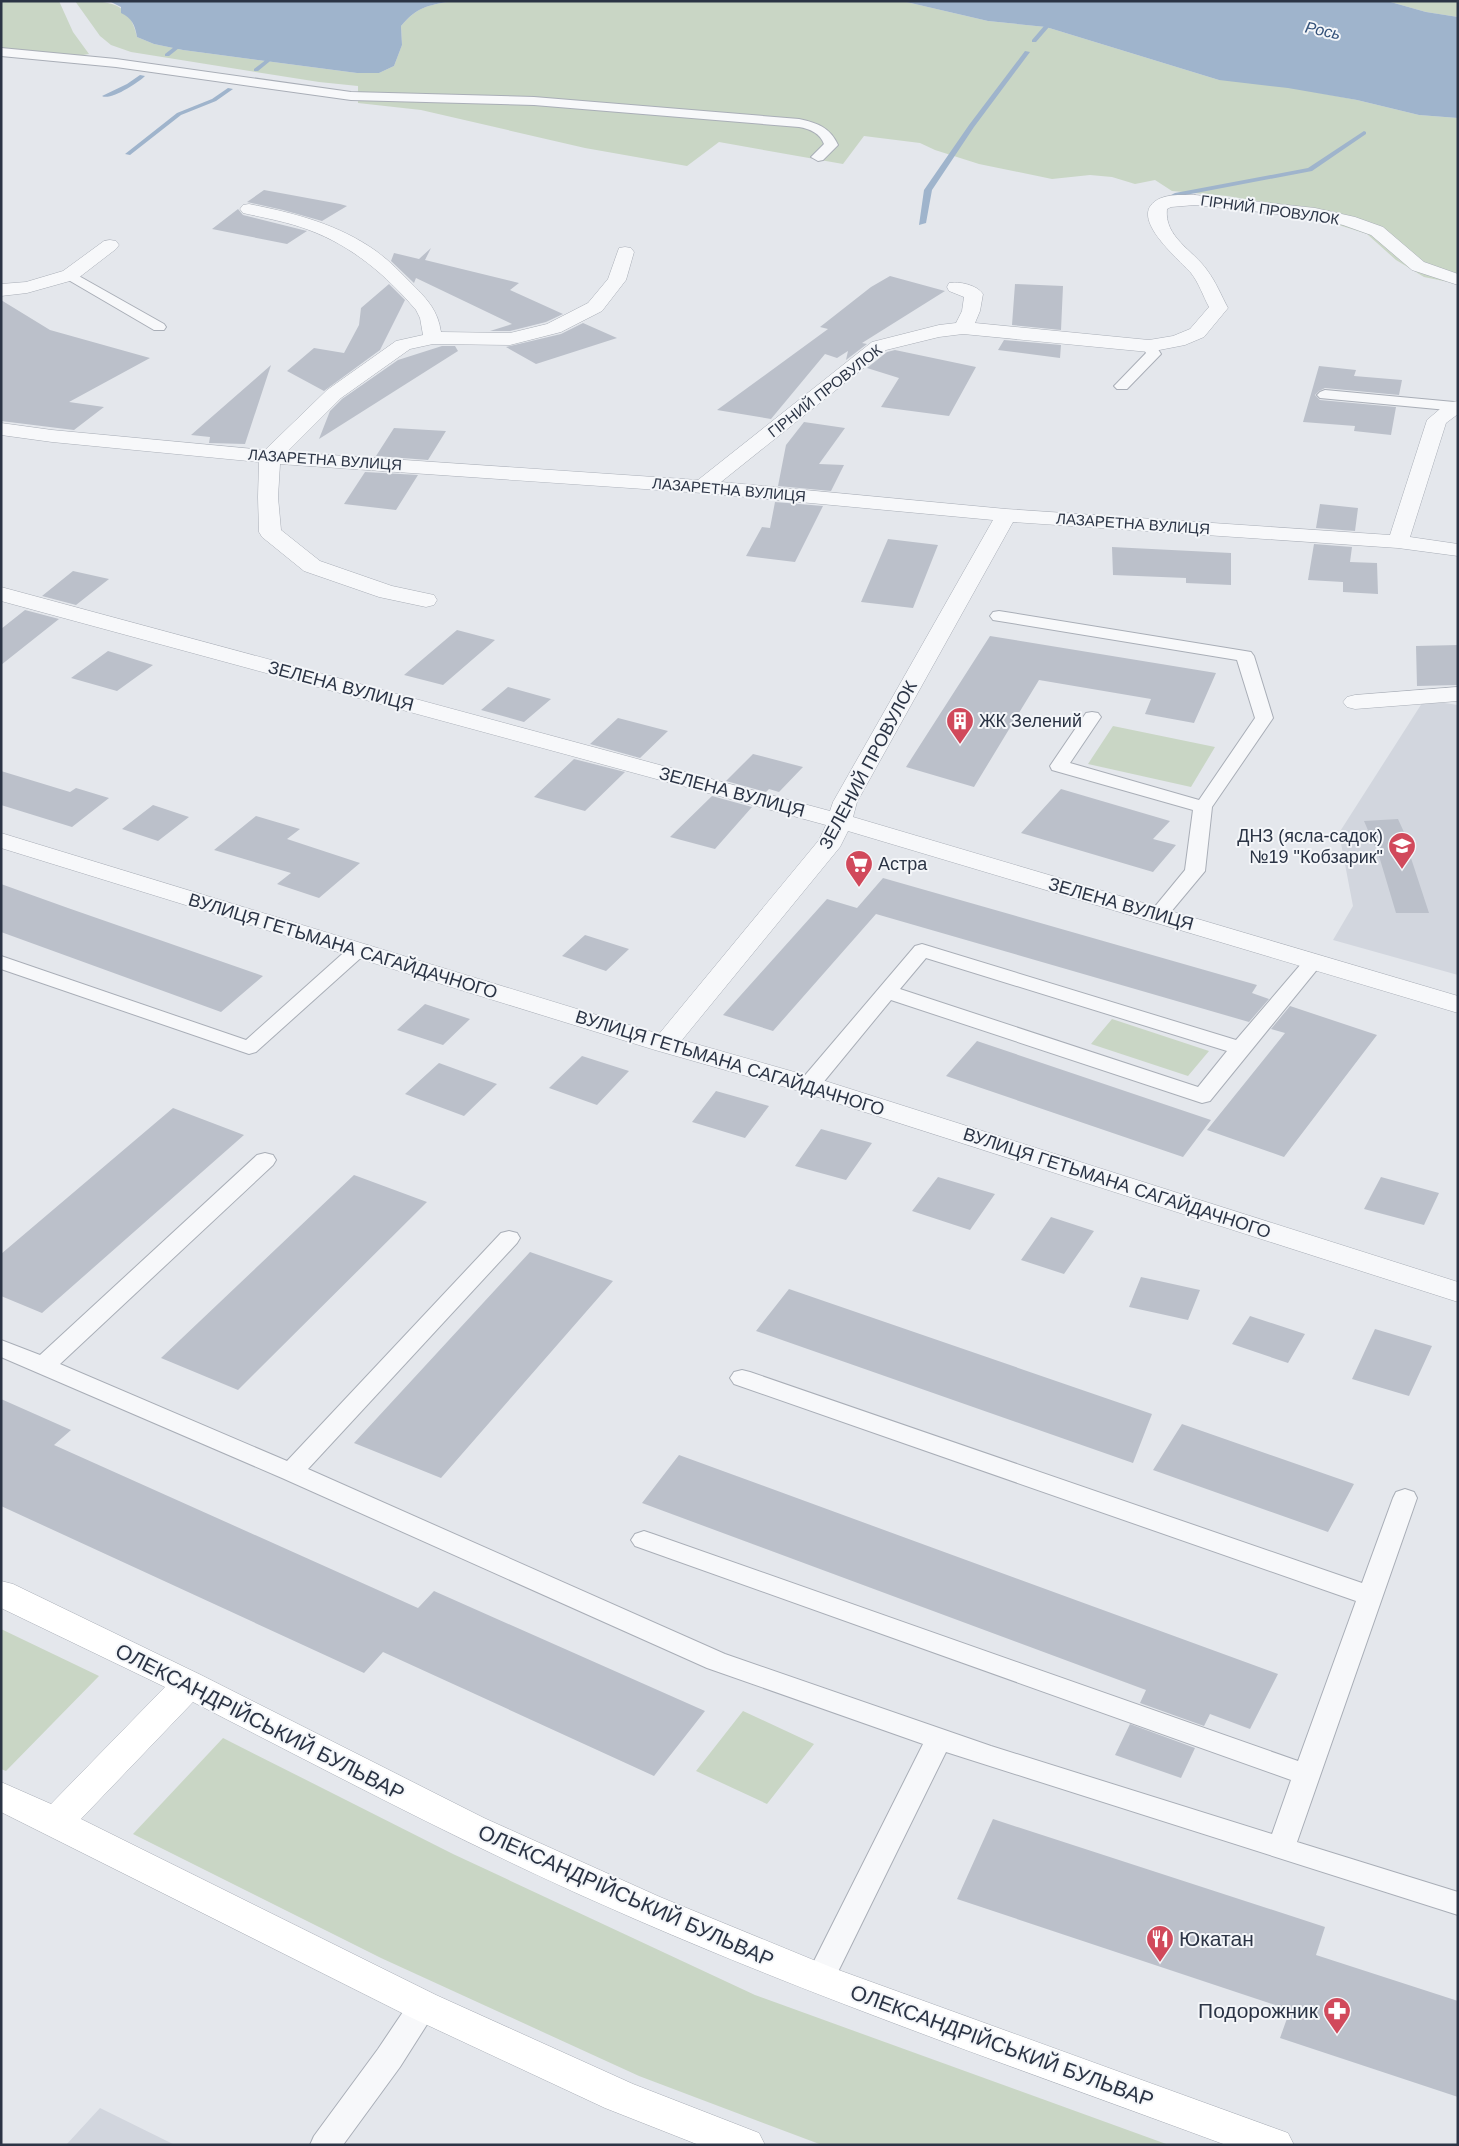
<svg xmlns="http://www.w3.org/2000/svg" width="1459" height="2146" font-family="Helvetica,sans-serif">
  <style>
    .built { fill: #d2d6de }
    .green { fill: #c9d6c5 }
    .water { fill: #9fb4cc }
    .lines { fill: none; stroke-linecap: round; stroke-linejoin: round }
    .stream { fill: #9fb4cc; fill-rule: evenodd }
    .building { fill: #bbc0ca }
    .lane-casing { stroke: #a9aeb7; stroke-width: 2 }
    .street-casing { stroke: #a9aeb7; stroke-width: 1 }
    .secondary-casing { stroke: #a9aeb7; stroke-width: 1 }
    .lane { fill: #f7f8fa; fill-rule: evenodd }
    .street { fill: #f7f8fa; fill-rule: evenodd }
    .secondary { fill: #fff; fill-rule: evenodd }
    .labels { text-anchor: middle; stroke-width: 4; stroke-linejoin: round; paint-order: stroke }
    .far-street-label { font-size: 15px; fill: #2b3445; stroke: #f4f6f9 }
    .far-water-label { font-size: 16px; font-style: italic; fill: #34527a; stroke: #f4f6f9 }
    .street-label { font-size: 18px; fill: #2b3445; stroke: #f4f6f9 }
    .poi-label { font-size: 18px; fill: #2b3445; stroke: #f4f6f9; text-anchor: start }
    .near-street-label { font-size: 21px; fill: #2b3445; stroke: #f4f6f9 }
    .near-poi-label { font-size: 21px; fill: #2b3445; stroke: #f4f6f9; text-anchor: start }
  </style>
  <rect width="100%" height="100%" fill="#e4e7ec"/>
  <path class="built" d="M1424 700 1458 705V975L1333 940 1353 906 1339 833Z
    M100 2108 175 2145H66Z"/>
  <path class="green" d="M1 1H59L73 32 89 54 71 57 1 50Z
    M75 1C107 1 129 0 137 37L154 44 183 50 357 73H379L394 66 402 45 401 26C417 7 427 6 451 1H902L988 21 1046 27 1219 80 1247 79 1357 100 1419 115 1458 118V284L1424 277 1396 260 1367 234 1270 203 1227 196 1172 191 1155 180 1135 184 1112 177 1090 175 1052 179 979 164 935 150 920 143 864 136 843 164 719 142 687 166 585 148 421 110 358 103V86L319 82 131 52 111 45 100 36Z
    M1387 1H1458V17L1426 12Z
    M1113 726 1215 747 1191 787 1088 764Z
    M1112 1019 1209 1051 1188 1076 1091 1044Z
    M1 1629 99 1676 6 1771 1 1769Z
    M743 1711 814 1744 767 1804 696 1771Z
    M223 1738 453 1854 755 1995 1169 2145H822L639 2076 381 1958 133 1834Z"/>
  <path class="water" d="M109 1H451C427 6 417 7 401 26L402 45 394 66 379 73H357L183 50 154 44 137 37C135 25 132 18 121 13V7Z
    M902 1H1387L1426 12 1458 17V118L1419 115 1357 100 1288 88 1219 80 1046 27 988 21Z"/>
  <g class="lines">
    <path class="stream" d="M1044 26 1049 27 1036 42H1032V40Z
      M174 47 179 48 169 56H165V54Z
      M1025 51 1030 52 974 127 932 190 926 223 919 225 924 190 969 125Z
      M267 59 270 61 269 62 258 71H254V69Z
      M140 75 145 76C138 83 110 101 102 96L127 84Z
      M228 88 233 89 216 101 181 115 130 155 125 154 177 113 212 99Z
      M1364 131 1366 132V134L1312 171 1175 197 1171 195 1175 193 1308 168Z"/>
  </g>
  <path class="building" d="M264 190 340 204 347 206 322 221 283 210 247 202Z
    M238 209 243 215 307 231 287 244 212 229Z
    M431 248 425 260 519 283 510 290 563 314 546 322 510 331H490L512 324 416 278 414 283 391 261 394 253 419 259Z
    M890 276 945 291 862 343 867 344 846 360 848 351 837 358 825 354 771 419 717 410 828 329 820 327 871 287Z
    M389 284 405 300 380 350 324 391 287 371 314 348 344 353 359 325 361 308Z
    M1015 284 1063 286 1061 330 1012 325Z
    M1 300 50 330 150 358 69 402 104 407 74 430 1 421Z
    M583 323 617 338 536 364 506 347 561 334Z
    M1004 340 1061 345 1060 358 998 350Z
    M442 346H455L458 351 319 439 330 411 342 399 398 360Z
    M895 350 976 367 949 416 881 407 899 378 867 368 887 352Z
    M271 365 245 444 209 443 210 437 191 435Z
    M1319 366 1356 370 1354 376 1402 380 1399 395 1325 388 1319 391 1315 395 1320 400 1396 407 1391 435 1354 431 1355 426 1303 422Z
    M804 422 845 428 819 464 844 465 831 491 778 486 786 445Z
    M394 428 446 431 428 460 376 456Z
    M365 472 418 475 396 510 344 504Z
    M775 502 823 506 795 562 746 556 762 527 770 528Z
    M1320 504 1358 508 1355 531 1316 528Z
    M888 539 938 545 913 608 861 602Z
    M1314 544 1352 547 1350 562 1377 563 1378 594 1343 592V582L1308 580Z
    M1112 547 1231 553V585L1186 583V578L1113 575Z
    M73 571 109 579 76 605 42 596Z
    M25 610 59 619 1 665V629Z
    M457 630 495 640 443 685 404 675Z
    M990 636 1216 673 1194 723 1145 714 1151 699 1039 680 974 787 906 767Z
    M1458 645V685L1417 686 1416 646Z
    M108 651 153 665 117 691 71 678Z
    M508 687 551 699 524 722 481 710Z
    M618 718 668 731 640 758 590 744Z
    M753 754 803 767 779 792 769 789 766 792 726 781Z
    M574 759 625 772 585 811 534 797Z
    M1 771 70 792 76 788 109 798 72 827 1 805Z
    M1061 789 1170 821 1153 839 1176 845 1153 872 1021 833Z
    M712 796 752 807 715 849 670 837Z
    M153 805 189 817 158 841 122 829Z
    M256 816 300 829 287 839 360 863 319 898 277 884 291 873 214 850Z
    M1398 819 1413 852H1409L1429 913H1396L1379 856 1364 821Z
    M883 878 1257 985 1252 993 1269 999 1249 1022 876 914 773 1031 723 1015 827 899 857 908Z
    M1 884 68 908 263 976 221 1012 1 932Z
    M585 935 629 949 606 971 562 956Z
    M425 1004 470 1019 443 1045 397 1030Z
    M1290 1006 1377 1035 1284 1157 1207 1130 1285 1033 1271 1029Z
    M977 1041 1211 1120 1183 1157 946 1076Z
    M582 1056 629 1071 597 1105 549 1088Z
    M439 1063 497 1084 464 1116 405 1094Z
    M716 1091 769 1106 745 1138 692 1122Z
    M173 1108 244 1135 42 1313 1 1296V1254Z
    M821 1129 872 1143 846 1180 795 1166Z
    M354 1175 427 1202 238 1390 161 1358Z
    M938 1177 995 1194 970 1230 912 1211Z
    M1381 1177 1439 1193 1424 1225 1364 1209Z
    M1051 1217 1094 1231 1064 1274 1021 1260Z
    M530 1252 613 1281 441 1478 354 1443Z
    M1141 1277 1200 1290 1188 1320 1129 1307Z
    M789 1289 1152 1414 1133 1463 756 1331Z
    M1250 1316 1305 1334 1288 1363 1232 1344Z
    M1375 1329 1432 1346 1409 1396 1352 1379Z
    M1 1399 71 1430 54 1445 418 1608 434 1591 705 1711 654 1776 383 1652 364 1673 1 1506Z
    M1182 1424 1354 1484 1328 1532 1153 1470Z
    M679 1455 1278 1674 1250 1729 1210 1714 1204 1726 1140 1703 1146 1690 642 1503Z
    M1130 1724 1195 1748 1181 1778 1115 1755Z
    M993 1819 1325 1927 1316 1955 1458 2001V2097L1280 2038 1290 2010 957 1899Z"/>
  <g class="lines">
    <defs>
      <path id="lane" d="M1 48 116 59 351 92 534 97 799 119C817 123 830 127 838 145L823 160 818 161 811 157 824 144C820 133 810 129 799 127L534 105 351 100 116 67 1 56Z
        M70 271 164 324 166 327 164 330H154L65 278 63 275 65 272Z
        M1149 342 1154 343 1161 354 1127 389H1117L1114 386 1117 383 1146 353 1142 346 1144 343Z
        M1325 390 1454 402 1458 403V411L1320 398 1317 395 1320 392Z
        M999 611 1245 651 1251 652 1254 656 1273 718 1212 807 1205 871 1165 919 1158 921 1151 919 1148 915 1185 870 1193 810 1052 770 1050 766 1086 713 1092 712 1098 713 1101 717 1070 763 1199 800 1255 718 1237 660 993 620 990 616 993 612Z
        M922 944 1236 1040 1307 957 1314 955 1321 957 1324 961 1210 1101 1202 1103 891 1000 817 1090 809 1091 801 1090 798 1085 801 1080 915 946ZM926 958 1227 1051 1198 1087 900 989Z
        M357 945 364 947 367 951 364 955 256 1052 249 1054 1 969V956L246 1040 350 947Z
        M265 1153 273 1155 276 1160 273 1165 60 1364 287 1461 501 1233 509 1231 517 1233 520 1238 517 1243 308 1469 725 1654 991 1746 1272 1834 1291 1780 635 1546 631 1540 635 1534 644 1531 653 1534 1298 1761 1356 1601 734 1384 730 1378 734 1372 742 1370 750 1372 1362 1583 1393 1498 1396 1492 1405 1489 1414 1492 1417 1498 1297 1842 1458 1892V1915L946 1752 830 1988 820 1991 810 1988 805 1979 923 1744 707 1668 282 1478 1 1357V1340L40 1355 257 1155Z
        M423 1994 433 1997 438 2006 433 2015 400 2067 343 2145H310L314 2136 378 2049 413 1997Z"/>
      <path id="street" d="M1195 195 1315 208 1355 217 1383 227 1424 262 1458 274V285L1412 270 1371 235 1343 225 1315 218 1195 205 1171 207 1167 209C1164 237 1193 250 1207 270 1216 282 1221 295 1228 308L1204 337 1185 345 1149 352 963 334 939 337 886 350 721 482 1006 509 1390 535 1427 420 1447 403 1458 401V414L1446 423 1410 537 1458 544V556L1398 548 1013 522 857 802 853 817 1458 996V1013L848 831 840 847 682 1040 819 1079 1458 1282V1302L799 1091 655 1050 1 848V833L659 1034 819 840 826 825 1 601V587L830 811 833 802 993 520 703 493 280 464 278 497 281 530 320 561 392 586 434 595 437 600 434 605 426 607 379 597 304 571 262 537 259 532 258 497 259 462 52 442 1 435V423L52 430 265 450 327 390 396 341 423 335 420 318 416 310C386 275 352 246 309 230 288 222 265 218 243 213L240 209 243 205 249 204C294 213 338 224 376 251 390 261 401 273 413 285 428 300 438 311 441 332L510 333 547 324 588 303 608 279 619 248 625 247 631 248 634 252 626 280 602 311 561 332 510 345 433 344 410 349 341 398 287 452 698 480 872 342 939 325 956 323 962 311 964 297 949 291 947 287 949 283C959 281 977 285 983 294L980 311 975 323 1149 340 1173 336 1190 329 1209 307C1203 296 1199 283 1191 273 1179 259 1123 214 1161 198 1171 194 1184 195 1195 195Z
        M110 240 116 241 119 245 116 249 77 279 27 293 1 296V284L26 282 63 271 104 241Z
        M1458 687V701L1355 709 1347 707 1343 702 1347 697 1355 695Z"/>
      <path id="secondary" d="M1 1581 13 1584 201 1675 484 1818 660 1897 833 1968 1288 2133 1294 2145H1226C1028 2072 828 2003 635 1919 484 1854 339 1777 193 1702L81 1819 436 1995 633 2084 759 2133 765 2145H699L605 2108 410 2017 1 1812V1782L51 1804 165 1687 1 1608Z"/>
    </defs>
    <use href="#lane" class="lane-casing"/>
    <use href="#street" class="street-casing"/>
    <use href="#secondary" class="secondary-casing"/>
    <use href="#lane" class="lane"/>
    <use href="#street" class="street"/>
    <use href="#secondary" class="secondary"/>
  </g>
  <defs>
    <symbol id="building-pin" viewBox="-11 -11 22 30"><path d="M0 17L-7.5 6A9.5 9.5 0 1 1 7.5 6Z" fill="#d1495b" stroke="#f4f6f9"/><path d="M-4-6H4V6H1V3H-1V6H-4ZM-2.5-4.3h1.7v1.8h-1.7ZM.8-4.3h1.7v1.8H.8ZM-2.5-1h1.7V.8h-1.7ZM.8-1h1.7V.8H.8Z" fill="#fff"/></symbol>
    <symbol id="school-pin" viewBox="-11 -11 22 30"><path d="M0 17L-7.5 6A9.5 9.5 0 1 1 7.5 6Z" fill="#d1495b" stroke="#f4f6f9"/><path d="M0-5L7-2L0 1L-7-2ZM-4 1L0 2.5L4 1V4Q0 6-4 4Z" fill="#fff"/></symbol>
    <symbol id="supermarket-pin" viewBox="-11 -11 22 30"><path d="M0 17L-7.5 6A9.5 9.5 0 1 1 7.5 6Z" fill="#d1495b" stroke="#f4f6f9"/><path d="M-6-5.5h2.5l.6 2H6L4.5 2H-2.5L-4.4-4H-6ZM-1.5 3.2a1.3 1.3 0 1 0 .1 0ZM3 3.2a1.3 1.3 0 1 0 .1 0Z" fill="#fff"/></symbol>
    <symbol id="restaurant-pin" viewBox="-11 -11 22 30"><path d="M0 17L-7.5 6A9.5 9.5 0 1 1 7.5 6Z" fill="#d1495b" stroke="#f4f6f9"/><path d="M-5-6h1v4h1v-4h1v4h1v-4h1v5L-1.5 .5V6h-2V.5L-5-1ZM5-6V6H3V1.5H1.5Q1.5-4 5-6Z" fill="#fff"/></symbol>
    <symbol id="pharmacy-pin" viewBox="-11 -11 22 30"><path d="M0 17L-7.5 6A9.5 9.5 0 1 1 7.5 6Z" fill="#d1495b" stroke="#f4f6f9"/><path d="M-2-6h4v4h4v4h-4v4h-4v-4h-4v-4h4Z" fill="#fff"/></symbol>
  </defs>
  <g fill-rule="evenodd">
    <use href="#building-pin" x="944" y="705" width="32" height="43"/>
    <use href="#school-pin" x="1386" y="830" width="32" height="43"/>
    <use href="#supermarket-pin" x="843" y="848" width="32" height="43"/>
    <use href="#restaurant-pin" x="1144" y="1923" width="32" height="43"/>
    <use href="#pharmacy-pin" x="1321" y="1995" width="32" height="43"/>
  </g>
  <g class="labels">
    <g class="far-street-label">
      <text transform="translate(1270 210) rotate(8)" y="5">ГІРНИЙ ПРОВУЛОК</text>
      <text transform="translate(825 391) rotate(-38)" y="5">ГІРНИЙ ПРОВУЛОК</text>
      <text transform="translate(325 460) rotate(4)" y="5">ЛАЗАРЕТНА ВУЛИЦЯ</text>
      <text transform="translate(729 490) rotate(5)" y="5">ЛАЗАРЕТНА ВУЛИЦЯ</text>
      <text transform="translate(1133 524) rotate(4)" y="5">ЛАЗАРЕТНА ВУЛИЦЯ</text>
    </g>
    <g class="far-water-label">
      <text transform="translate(1323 30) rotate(12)" y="6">Рось</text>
    </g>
    <g class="street-label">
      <text transform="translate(341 686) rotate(15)" y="6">ЗЕЛЕНА ВУЛИЦЯ</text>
      <text transform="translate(868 765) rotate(-62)" y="6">ЗЕЛЕНИЙ ПРОВУЛОК</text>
      <text transform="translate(732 792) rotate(15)" y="6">ЗЕЛЕНА ВУЛИЦЯ</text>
      <text transform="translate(1121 904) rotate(16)" y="6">ЗЕЛЕНА ВУЛИЦЯ</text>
      <text transform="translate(343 946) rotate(17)" y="6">ВУЛИЦЯ ГЕТЬМАНА САГАЙДАЧНОГО</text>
      <text transform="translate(730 1063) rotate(17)" y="6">ВУЛИЦЯ ГЕТЬМАНА САГАЙДАЧНОГО</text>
      <text transform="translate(1117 1183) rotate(18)" y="6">ВУЛИЦЯ ГЕТЬМАНА САГАЙДАЧНОГО</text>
    </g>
    <g class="poi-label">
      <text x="979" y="727">ЖК Зелений</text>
      <text x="1383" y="842" text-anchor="end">ДНЗ (ясла-садок)<tspan x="1383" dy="21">№19 "Кобзарик"</tspan></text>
      <text x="878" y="870">Астра</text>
    </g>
    <g class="near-street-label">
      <text transform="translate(260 1722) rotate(27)" y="7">ОЛЕКСАНДРІЙСЬКИЙ БУЛЬВАР</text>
      <text transform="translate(626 1896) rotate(24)" y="7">ОЛЕКСАНДРІЙСЬКИЙ БУЛЬВАР</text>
      <text transform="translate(1002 2046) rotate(20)" y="7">ОЛЕКСАНДРІЙСЬКИЙ БУЛЬВАР</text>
    </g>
    <g class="near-poi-label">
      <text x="1179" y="1946">Юкатан</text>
      <text x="1318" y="2018" text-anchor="end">Подорожник</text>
    </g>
  </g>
  <rect width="1459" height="2146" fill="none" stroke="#2b3445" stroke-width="5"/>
</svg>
